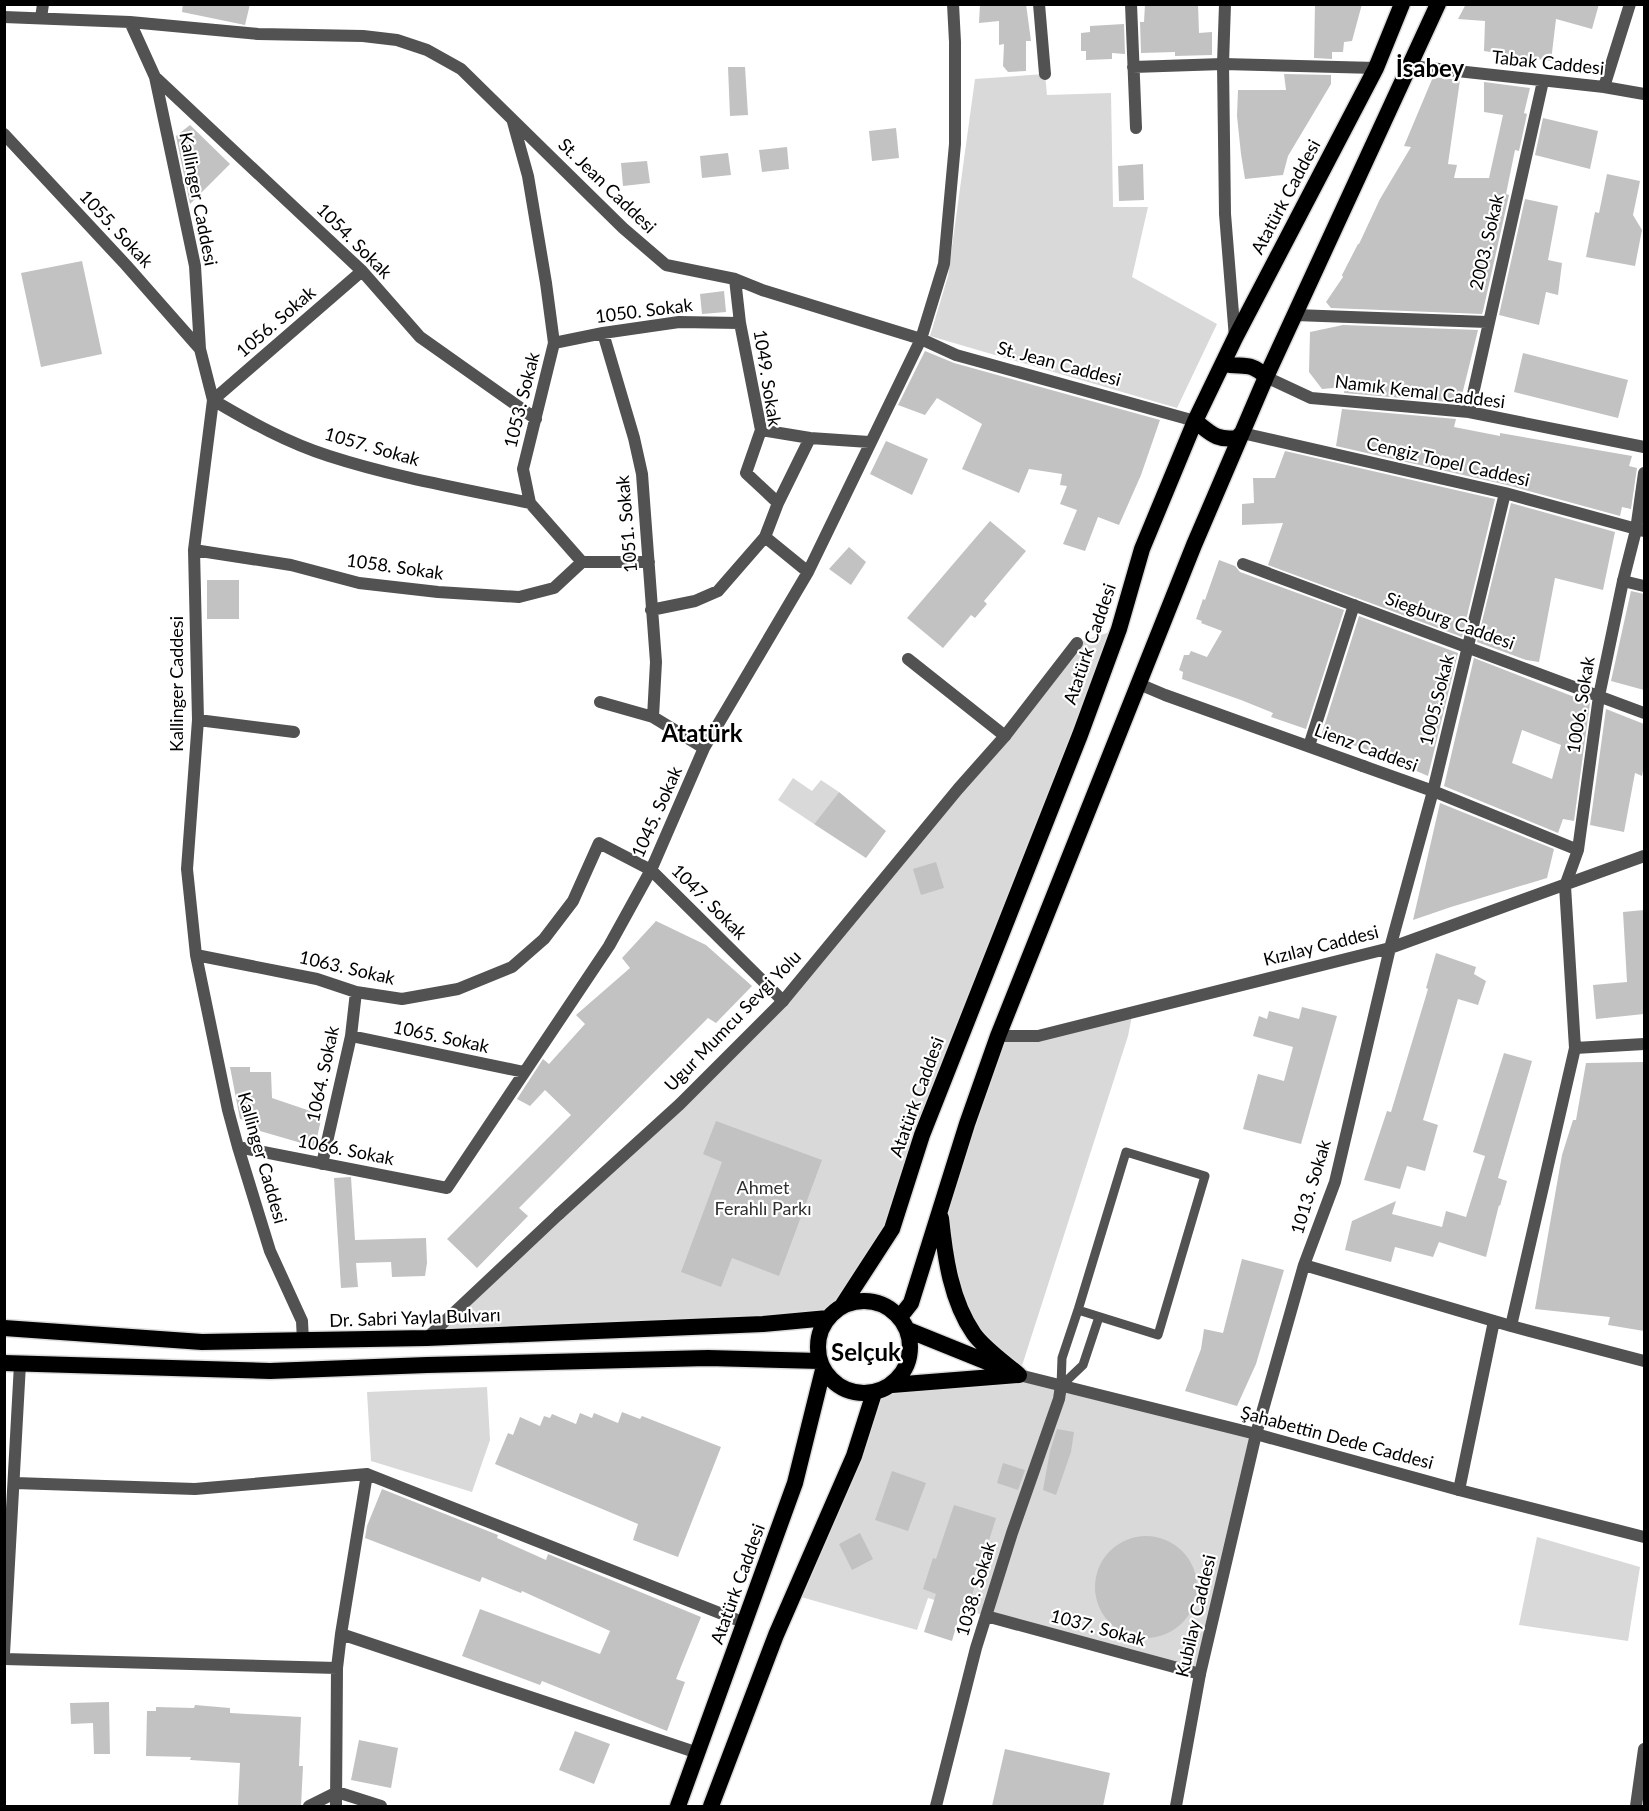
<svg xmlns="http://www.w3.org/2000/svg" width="1649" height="1811" font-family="Lato,sans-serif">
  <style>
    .green { fill: #d9d9d9 }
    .building { fill: #c2c2c2; fill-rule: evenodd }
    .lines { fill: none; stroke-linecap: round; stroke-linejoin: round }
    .trunk-casing { stroke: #dbdbdb; stroke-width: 19 }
    .service { stroke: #525252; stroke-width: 9 }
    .pedestrian { stroke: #525252; stroke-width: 12 }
    .minor { stroke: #525252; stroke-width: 12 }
    .tertiary { stroke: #525252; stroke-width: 12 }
    .trunk { stroke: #000; stroke-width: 16 }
    .labels { text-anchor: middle; stroke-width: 4.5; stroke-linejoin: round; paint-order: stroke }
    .street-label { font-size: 18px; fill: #000; stroke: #fff }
    .park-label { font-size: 18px; fill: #303030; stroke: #fff }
    .district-label { font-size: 24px; font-weight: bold; fill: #000; stroke: #fff }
  </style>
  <rect width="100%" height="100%" fill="#fff"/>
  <path class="green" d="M1045 74 1047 95 1111 93 1113 207H1148L1132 277 1217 324 1177 408 930 336 948 276 975 79Z
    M1119 629 892 1229 842 1306 828 1318 427 1338 783 1001 1077 643Z
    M793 778 812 791 821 780 839 792 814 824 778 800Z
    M1133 1011 1128 1036 1019 1375 1256 1434 1200 1674 986 1616 928 1598 917 1630 794 1595 874 1393 892 1385 1018 1375 974 1335 940 1212 998 1036H1038Z
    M487 1387 490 1440 472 1492 371 1461 367 1392Z
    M1537 1537 1640 1567 1628 1641 1519 1625Z"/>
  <path class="building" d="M183 4H250L245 25 182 12Z
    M980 4H1026L1031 41H1026V71L1008 72 1003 66 1004 44 999 45V21L979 23Z
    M1145 4H1198L1199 33 1212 32V55L1175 56V52L1141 53 1140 22H1144Z
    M1315 4H1362L1352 41 1344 42 1343 52H1332V59L1314 58Z
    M1466 4H1599L1592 29 1556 19 1551 61 1484 51 1485 21 1458 19Z
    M1124 24 1125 54 1112 53V59L1086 60V51H1081V33L1090 32V26Z
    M728 67H745L748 115 730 116Z
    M1284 74 1331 75V84L1288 156 1283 175 1245 179 1241 154 1237 116 1238 90H1286Z
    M1433 77 1460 80 1448 164 1457 165 1454 178H1489L1503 115 1484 112V82L1530 88 1524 113 1527 114 1519 151 1515 150 1506 194 1509 195 1483 311 1482 314 1331 308 1326 302 1343 277 1342 275 1358 244H1359L1380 199 1411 147 1404 146Z
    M1543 118 1598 131 1590 169 1535 155Z
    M190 125 230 164 190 204 176 136Z
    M896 128 899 158 872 161 869 131Z
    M787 147 789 169 762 172 759 150Z
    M728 153 731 175 702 178 700 156Z
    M647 161 650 183 623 186 621 163Z
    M1143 164 1144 200 1119 201 1118 166Z
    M1607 174 1640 181 1633 215 1642 230 1635 266 1586 257 1595 212 1599 213Z
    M1525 199 1558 206 1548 260 1562 263 1558 295 1546 292 1539 325 1499 315Z
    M82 261 102 354 41 367 21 273Z
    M724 291 726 312 702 314 700 294Z
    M1343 325 1478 330 1460 403 1344 393 1345 387 1322 389 1309 372 1310 332Z
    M925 351 954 363 1160 420 1141 475 1119 525 1098 517 1085 551 1063 544 1077 510 1060 504 1067 486 1060 485 1062 474 1029 469 1019 493 962 469 982 424 937 398 925 415 898 405Z
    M1523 353 1628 380 1618 418 1514 392Z
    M1342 409 1456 419 1454 427 1500 436V433L1632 456 1629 466 1637 468 1631 509 1622 507 1620 516 1507 485 1336 446Z
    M886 441 928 459 912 495 870 474Z
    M1285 451 1495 499 1462 637 1268 565 1283 523 1242 525V504L1254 503 1253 478H1275Z
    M1511 503 1615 532 1603 590 1555 578 1539 662 1526 660 1477 642Z
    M990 521 1026 551 984 601 987 604 975 618 971 615 943 648 907 618Z
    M849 547 866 562 851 585 829 569Z
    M1219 560 1235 566 1240 572 1344 610 1306 729 1271 717 1273 713 1241 700 1182 679 1183 672 1179 670 1184 655H1189L1191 651 1207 657 1222 631 1201 623 1202 621 1196 619 1203 599 1205 600Z
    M207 580H239V619H207Z
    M1631 591 1644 594V690L1611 681Z
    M1359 616 1458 653 1428 776 1363 748 1321 736Z
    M1474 658 1590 703 1574 821 1563 819 1558 833 1444 786ZM1522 730 1561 745 1552 779 1512 763Z
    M1606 709 1644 724V766L1642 776 1635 773 1624 832 1590 825Z
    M839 792 886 831 866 858 814 824Z
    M1440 803 1554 849 1547 878 1451 907 1413 920Z
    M936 862 944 888 921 895 913 869Z
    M1644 910V1014L1596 1019 1593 985 1627 982 1623 912Z
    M656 921 706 945 752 986 716 1023 708 1018 519 1208 528 1216 477 1268 447 1239 571 1115 545 1090 530 1106 517 1099 543 1059 549 1064 585 1024 576 1015 630 968 622 958Z
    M1436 953 1476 967 1474 974 1486 981 1478 1005 1458 999 1423 1120 1438 1125 1425 1171 1407 1166 1400 1189 1364 1180 1387 1111 1391 1112 1428 989 1426 988Z
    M1302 1007 1337 1016 1301 1144 1243 1129 1258 1074 1284 1081 1293 1047 1253 1036 1259 1016 1267 1019 1269 1011 1299 1019Z
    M1504 1053 1532 1061 1498 1178 1507 1181 1500 1206 1499 1205 1486 1257 1439 1242 1433 1257 1395 1247 1391 1262 1345 1250 1352 1221 1396 1201 1392 1214 1442 1227 1446 1211 1466 1217 1485 1156 1473 1152Z
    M1644 1062V1331L1608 1325 1610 1317 1535 1309 1562 1155 1573 1120H1576L1586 1063Z
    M230 1067H250V1072H271L272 1098 322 1115 315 1147 260 1131 256 1122 240 1119Z
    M716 1121 822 1160 779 1276 732 1258 721 1287 681 1272 722 1162 703 1154Z
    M351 1177 355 1240 426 1238 427 1263 425 1276 392 1277 391 1262 356 1263 358 1287 341 1288 334 1178Z
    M1242 1259 1284 1270 1256 1364 1237 1406 1185 1391 1201 1349 1204 1329 1223 1333Z
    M622 1412 640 1419 642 1416 721 1447 678 1557 633 1540 638 1524 495 1464 508 1433 513 1435 520 1417 540 1426 544 1416 550 1418 552 1414 576 1424 580 1413 592 1418 594 1413 618 1423Z
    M1057 1429 1074 1432 1071 1452 1056 1495 1043 1490 1050 1451Z
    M1003 1463 1025 1470 1018 1490 997 1483Z
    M892 1471 926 1483 908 1531 875 1520Z
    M382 1489 498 1535 497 1538 546 1560 548 1554 701 1617 676 1679 685 1682 667 1731 542 1681 540 1685 462 1656 480 1609 600 1654 610 1631 522 1591 521 1593 482 1577 480 1582 365 1538 367 1526Z
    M954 1505 996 1518 969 1605 963 1603 952 1641 924 1632 936 1594 923 1589 933 1558 936 1559Z
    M860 1533 873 1559 852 1570 839 1544Z
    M1095 1587a51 51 0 1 1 102 0a51 51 0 1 1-102 0Z
    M109 1702 110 1754H94L93 1723 71 1724 70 1703Z
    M195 1705 230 1708V1713L301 1717 299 1766H303L301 1806H238L240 1763 190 1760 191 1757 146 1756 147 1711H156V1707L194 1708Z
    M575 1731 610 1744 594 1784 559 1770Z
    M359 1740 398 1748 391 1788 351 1780Z
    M1005 1749 1110 1773 1103 1806H992Z"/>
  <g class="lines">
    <defs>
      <path id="trunk" d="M1224 364C1243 368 1250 361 1266 377
        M1195 421C1211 433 1216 441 1237 438L1242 433
        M941 1218C945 1257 951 1301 974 1334 984 1348 1005 1363 1019 1375
        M818 1347a46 46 0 1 1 92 0a46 46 0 1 1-92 0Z
        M842 1306 892 1229 922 1135 1080 735 1119 629 1142 549 1195 421 1235 338 1376 68 1402 4
        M900 1317 911 1303 967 1124 998 1036 1194 545 1266 377 1438 4
        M4 1328 202 1342 427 1338 763 1324 828 1318
        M908 1330 1007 1370
        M4 1363 270 1371 427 1365 708 1358 820 1361
        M892 1385 1019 1375
        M678 1806 795 1483 823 1370
        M711 1806 776 1635 854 1456 874 1393"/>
    </defs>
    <use href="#trunk" class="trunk-casing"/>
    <path class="service" d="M1126 1152 1205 1176 1158 1335 1078 1310Z
      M1061 1386 1083 1365 1099 1317
      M1061 1386 1062 1358 1078 1310"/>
    <path class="pedestrian" d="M1242 433 1505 493 1644 531
      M1243 564 1644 713
      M1309 746 1354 605
      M1363 766 1433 791 1578 850
      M1565 886 1578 850 1599 696 1623 581 1636 530
      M1390 948 1433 791 1505 493
      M559 1214 680 1104 783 1001 958 789 1005 736 1077 643"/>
    <path class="minor" d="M1039 4 1045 74
      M1131 4 1136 128
      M4 17 130 22 258 34 363 36 397 40 427 50 461 69 623 228 666 265 735 279 762 290 921 339 956 355 1195 421
      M41 18 43 4
      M130 22 155 77 195 266 200 349 213 400 194 550 198 720 187 869 196 955 228 1110 238 1147 270 1251 302 1321 303 1341
      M1411 66 1604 87 1644 94
      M1133 67 1223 64 1376 68
      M155 77 362 271 420 337 536 419
      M1604 87 1630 4
      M513 122 528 176 546 283 554 343 523 469 530 503 582 562
      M4 134 126 265 200 349
      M362 271 213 400C250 422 288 443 329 456 394 477 463 489 530 503
      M735 279 740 323 761 430 746 473 778 503
      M1295 315 1487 322
      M603 333 634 438 642 474 656 662 653 717
      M554 343 603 333 679 322 740 323
      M1266 377 1311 398 1469 412 1644 447
      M1469 412 1543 81
      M761 430 810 438 869 442
      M1636 530 1644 473
      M765 537 808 572
      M194 550 291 565 359 583 438 592 519 597 554 588 582 562
      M582 562H649
      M1623 581 1644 586
      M651 610 695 601 718 591 765 537 778 503 810 438
      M908 659 1005 736
      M1139 684 1165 695 1363 766
      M600 702 653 717 704 748
      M198 720 294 732
      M196 955 317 979 356 992 402 999 458 989 512 967 544 939 573 901 599 843 651 870 783 1001
      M351 1036 524 1072
      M998 1036H1038L1390 948 1644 856
      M1575 1048 1644 1044
      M238 1147 447 1188 609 946 651 870 704 748 808 572 921 339 944 264 955 144V42L953 4
      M322 1164 351 1036 356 992
      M1304 1265 1494 1321
      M1511 1326 1644 1361
      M427 1338 559 1214
      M1256 1434 1304 1265 1335 1182 1390 948
      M15 1483 195 1489 367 1474
      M1459 1490 1494 1321 1511 1326 1575 1048 1565 886
      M986 1616 1200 1674
      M341 1634 698 1753
      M4 1654 20 1364
      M4 1659 337 1668
      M309 1806 337 1792 381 1806
      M336 1806 337 1668 341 1634 367 1474 745 1623
      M936 1806 976 1648 1012 1533 1059 1399 1061 1386
      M1636 1806 1644 1749"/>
    <path class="tertiary" d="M1225 4 1223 64 1225 214 1235 338
      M1019 1375 1256 1434 1459 1490 1644 1537
      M1176 1806 1200 1674 1256 1434"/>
    <use href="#trunk" class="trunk"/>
  </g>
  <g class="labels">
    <g class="street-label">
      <text transform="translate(1548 63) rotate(6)" y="6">Tabak Caddesi</text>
      <text transform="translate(607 186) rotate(44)" y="6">St. Jean Caddesi</text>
      <text transform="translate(1286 197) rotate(-62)" y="6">Atatürk Caddesi</text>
      <text transform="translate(198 199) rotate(79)" y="6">Kallinger Caddesi</text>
      <text transform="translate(116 229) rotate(47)" y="6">1055. Sokak</text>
      <text transform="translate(354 241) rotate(45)" y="6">1054. Sokak</text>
      <text transform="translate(1487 242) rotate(-77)" y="6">2003. Sokak</text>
      <text transform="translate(644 311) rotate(-7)" y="6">1050. Sokak</text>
      <text transform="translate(276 322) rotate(-41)" y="6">1056. Sokak</text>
      <text transform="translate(1059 364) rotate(15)" y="6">St. Jean Caddesi</text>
      <text transform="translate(767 378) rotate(81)" y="6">1049. Sokak</text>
      <text transform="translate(1420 392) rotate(7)" y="6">Namık Kemal Caddesi</text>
      <text transform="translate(522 400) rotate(-76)" y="6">1053. Sokak</text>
      <text transform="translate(372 447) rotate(16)" y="6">1057. Sokak</text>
      <text transform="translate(1448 462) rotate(13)" y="6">Cengiz Topel Caddesi</text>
      <text transform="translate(627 524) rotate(-95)" y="6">1051. Sokak</text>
      <text transform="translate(395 567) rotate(8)" y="6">1058. Sokak</text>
      <text transform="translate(1450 621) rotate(20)" y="6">Siegburg Caddesi</text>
      <text transform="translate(1090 644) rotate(-71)" y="6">Atatürk Caddesi</text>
      <text transform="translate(177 684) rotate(-90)" y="6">Kallinger Caddesi</text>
      <text transform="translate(1437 700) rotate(-76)" y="6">1005.Sokak</text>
      <text transform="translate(1581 705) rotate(-81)" y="6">1006. Sokak</text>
      <text transform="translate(1366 748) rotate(20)" y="6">Lienz Caddesi</text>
      <text transform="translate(657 812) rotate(-66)" y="6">1045. Sokak</text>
      <text transform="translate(709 902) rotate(45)" y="6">1047. Sokak</text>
      <text transform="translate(1321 946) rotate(-14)" y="6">Kızılay Caddesi</text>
      <text transform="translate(347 968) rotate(13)" y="6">1063. Sokak</text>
      <text transform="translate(733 1021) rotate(-46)" y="6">Ugur Mumcu Sevgi Yolu</text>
      <text transform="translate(441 1037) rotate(12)" y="6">1065. Sokak</text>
      <text transform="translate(323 1074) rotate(-78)" y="6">1064. Sokak</text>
      <text transform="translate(917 1097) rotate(-70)" y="6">Atatürk Caddesi</text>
      <text transform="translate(346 1150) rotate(11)" y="6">1066. Sokak</text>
      <text transform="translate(262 1158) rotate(74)" y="6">Kallinger Caddesi</text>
      <text transform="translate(1311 1187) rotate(-73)" y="6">1013. Sokak</text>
      <text transform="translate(415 1318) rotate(-2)" y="6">Dr. Sabri Yayla Bulvarı</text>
      <text transform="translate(1337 1438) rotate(15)" y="6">Şahabettin Dede Caddesi</text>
      <text transform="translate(738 1584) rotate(-70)" y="6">Atatürk Caddesi</text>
      <text transform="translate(976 1589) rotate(-73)" y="6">1038. Sokak</text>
      <text transform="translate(1196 1616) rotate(-77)" y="6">Kubilay Caddesi</text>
      <text transform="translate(1098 1628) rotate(15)" y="6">1037. Sokak</text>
    </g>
    <g class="park-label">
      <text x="763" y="1194">Ahmet<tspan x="763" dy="21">Ferahlı Parkı</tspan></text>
    </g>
    <g class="district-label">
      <text x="1430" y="77">İsabey</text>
      <text x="702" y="742">Atatürk</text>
      <text x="866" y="1361">Selçuk</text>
    </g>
  </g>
  <rect width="1649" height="1811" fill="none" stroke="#000000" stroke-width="12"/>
</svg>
